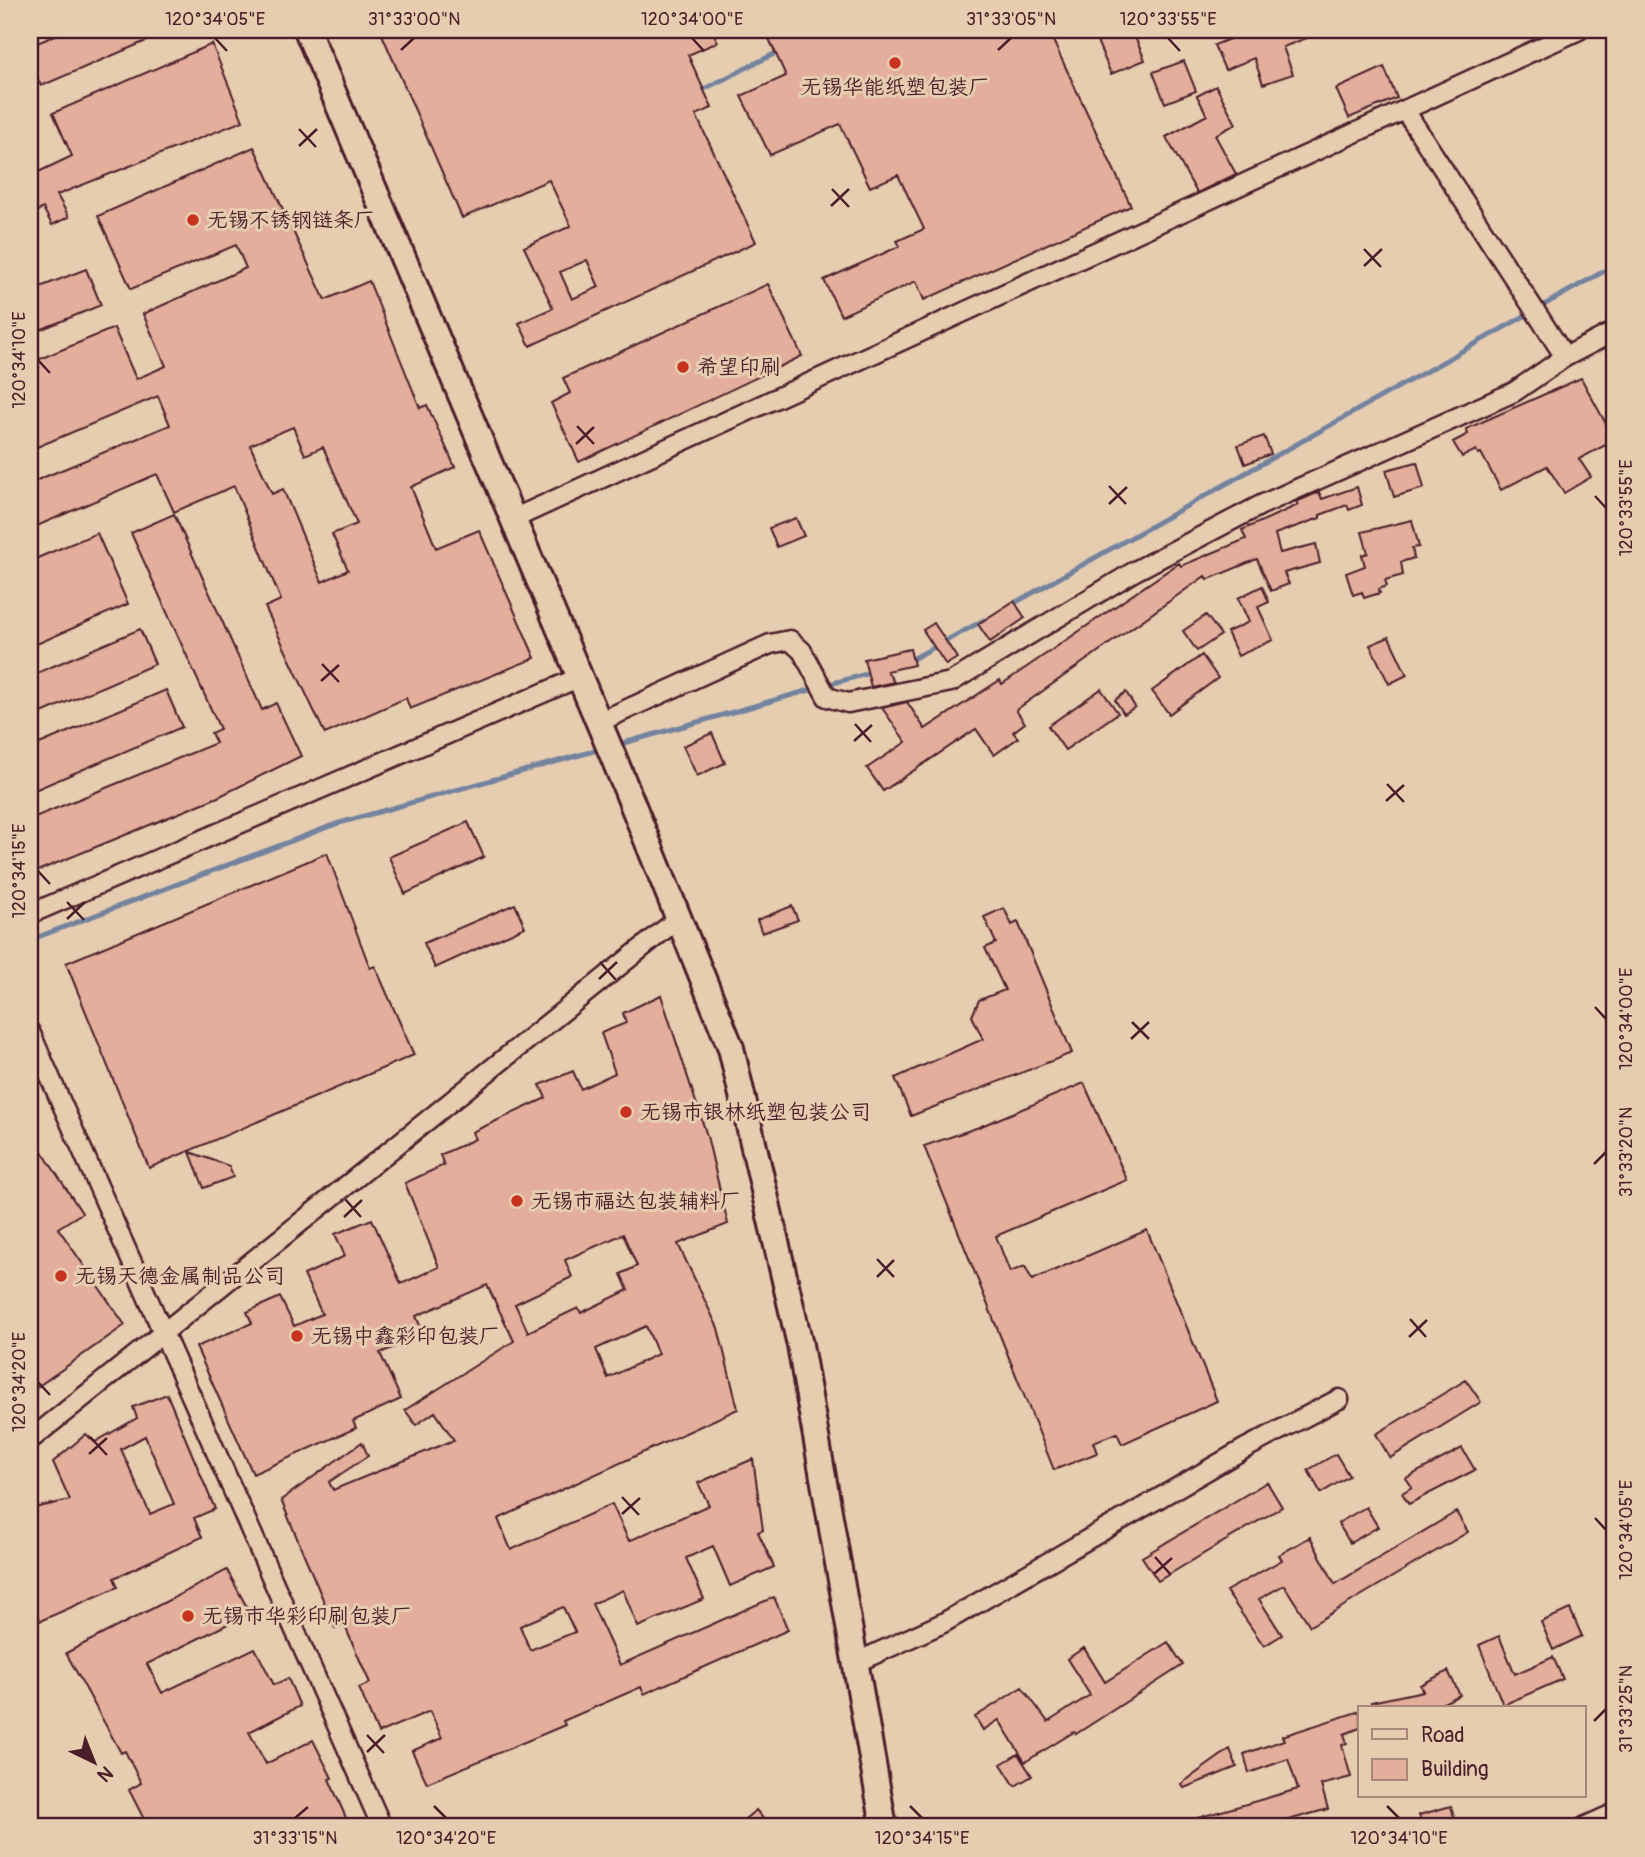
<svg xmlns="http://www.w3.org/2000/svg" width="1645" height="1857" font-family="Pangolin,'LXGW WenKai TC',sans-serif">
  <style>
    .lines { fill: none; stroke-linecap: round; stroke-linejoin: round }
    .stream { stroke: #73839f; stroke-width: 5 }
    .building { fill: #e3ae9b; stroke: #4a1f2b; stroke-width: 2; fill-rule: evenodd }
    .street-casing { stroke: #4a1f2b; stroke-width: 23 }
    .secondary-casing { stroke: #4a1f2b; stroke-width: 30 }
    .street { stroke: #e7cdaf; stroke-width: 18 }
    .secondary { stroke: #e7cdaf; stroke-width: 24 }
    .ticks { fill: none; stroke: #4a1f2b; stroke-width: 2.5 }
    .poi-dot { fill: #c8321e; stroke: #e7cdaf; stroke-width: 2.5 }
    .labels { text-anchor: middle; stroke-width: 6; stroke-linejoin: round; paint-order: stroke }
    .poi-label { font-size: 21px; fill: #4a1f2b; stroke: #e7cdaf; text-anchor: start }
    .neatline { fill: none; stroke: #4a1f2b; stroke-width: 2.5 }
    .ticks-label { font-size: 18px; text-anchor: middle; fill: #4a1f2b }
  </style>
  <rect width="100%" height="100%" fill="#e7cdaf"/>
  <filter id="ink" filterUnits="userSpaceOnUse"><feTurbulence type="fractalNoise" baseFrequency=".0143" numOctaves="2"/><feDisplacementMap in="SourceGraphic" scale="14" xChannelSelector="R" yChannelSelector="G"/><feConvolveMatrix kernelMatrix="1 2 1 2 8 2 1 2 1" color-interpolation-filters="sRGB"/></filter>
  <g filter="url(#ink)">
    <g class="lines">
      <path class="stream" d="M700 91 780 51
        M30 279H36
        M1011 605 1615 265
        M907 662 984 620
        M826 685 874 672
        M617 745 817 688
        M30 940 336 824 601 749"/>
    </g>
    <path class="building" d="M68 30H172L41 86 30 63V46Z
      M380 30H712L718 42 688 55 712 108 696 115 756 242 530 346 519 323 553 308 524 247 571 226 549 180 462 218ZM587 260 599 287 572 299 560 272Z
      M765 30H1048L1131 206 924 300 916 281 841 316 824 280 900 246 897 241 924 229 898 175 870 187 840 124 770 155 741 96 786 76Z
      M1125 30H1132L1145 60 1111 74 1097 41Z
      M1253 30H1325V31L1283 47 1293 74 1263 84 1254 58 1225 70 1214 45Z
      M212 44 243 121 57 195 69 217 52 225 43 208 30 215V176L72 156 53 113Z
      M1184 61 1196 91 1165 103 1153 72Z
      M1384 67 1397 98 1349 118 1336 89Z
      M1216 86 1236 124 1215 135 1236 174 1197 193 1166 137 1207 115 1197 96Z
      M254 147 325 300 369 281 420 408 427 405 455 467 411 487 436 548 479 530 535 658 410 709 406 698 325 734 265 607 281 600 234 486 174 512 157 474 30 529V483L170 425 158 396 30 450V363L114 328 136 379 166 366 143 314 246 268 236 245 131 289 98 216ZM293 427 305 455 323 447 357 524 332 534 348 570 322 582 283 489 272 494 250 445Z
      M86 269 101 305 30 334V291Z
      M768 284 802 356 579 462 551 403 570 393 563 378Z
      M1581 378 1615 440 1579 459 1591 477 1564 493 1547 466 1501 490 1481 453 1478 454 1476 450 1462 457 1453 442 1468 434 1466 429Z
      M1264 436 1271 454 1245 464 1238 445Z
      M1417 462 1424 488 1394 497 1386 470Z
      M1357 487 1362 505 1349 510 1347 505 1320 515V518L1275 534 1280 553 1316 544 1320 563 1284 573 1289 584 1271 591 1257 559 1207 580 1205 576 1016 710 1025 723 1013 732 1018 738 994 755 976 729 883 791 867 768 906 742 882 708 907 702 925 729 1000 680 1002 684 1179 563 1181 566 1246 539 1242 530 1298 505 1296 502 1303 499 1319 492 1322 499Z
      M174 514 262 710 276 703 301 756 218 797 30 874V819L216 743 211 733 220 729 131 533Z
      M796 518 804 536 777 547 769 528Z
      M1412 520 1419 547 1412 548 1414 558 1401 562 1403 575 1385 580 1387 586 1379 589 1380 593 1364 598 1362 592 1353 595 1346 573 1365 566 1362 555 1368 553 1362 532Z
      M97 533 128 604 30 647V561Z
      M1262 586 1269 602 1258 607 1273 640 1238 656 1227 632 1249 622 1238 598Z
      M1014 601 1025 618 990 642 978 624Z
      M1206 615 1221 635 1197 651 1183 631Z
      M934 623 957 658 946 665 923 630Z
      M140 629 155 664 30 718V676Z
      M1389 637 1407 675 1389 684 1370 645Z
      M910 649 914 665 887 671 894 682 871 687 864 659Z
      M1202 655 1218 678 1169 714 1152 691Z
      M1101 689 1118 713 1065 750 1048 726Z
      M166 690 182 727 30 792V748Z
      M1126 692 1135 707 1124 714 1115 700Z
      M712 733 725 763 697 776 683 746Z
      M468 822 484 857 405 894 389 857Z
      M327 853 370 968 375 966 414 1055 149 1168 66 963Z
      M515 904 525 927 435 968 424 943Z
      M792 906 798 920 762 933 757 920Z
      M1004 908 1012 925 1018 922 1072 1053 911 1116 895 1078 983 1039 972 1016 979 1000 1005 990 985 948 996 943 984 917Z
      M661 995 707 1136 728 1224 678 1244 718 1328 738 1409 498 1519 511 1550 612 1504 629 1541 709 1505 698 1483 753 1459 763 1530 758 1532 774 1567 730 1586 713 1546 686 1558 704 1599 638 1627 623 1590 592 1604 620 1665 774 1597 788 1630 644 1694 641 1687 563 1721 565 1725 427 1783 412 1751 442 1738 430 1711 378 1733 359 1688 370 1683 344 1624 335 1628 281 1500 362 1442 368 1456 329 1482 333 1490 454 1440 435 1412 416 1425 405 1410 514 1341 487 1285 416 1316 424 1335 380 1353 401 1399 353 1421 356 1428 253 1474 196 1347 252 1323 247 1312 280 1297 294 1326 322 1314 304 1275 345 1256 335 1234 372 1219 401 1284 439 1267 405 1183 444 1165 440 1155 475 1139 472 1132 546 1098 540 1085 573 1071 581 1089 615 1073 601 1033 626 1023 623 1013ZM623 1234 637 1266 621 1274 628 1290 581 1313 578 1308 528 1332 515 1304 572 1277 565 1260ZM646 1326 658 1354 608 1378 596 1349ZM563 1607 575 1632 530 1650 520 1626Z
      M1084 1083 1127 1180 996 1236 1010 1272 1025 1266 1032 1280 1147 1230 1217 1401 1122 1444 1117 1433 1093 1442 1097 1453 1054 1470 924 1146 979 1127Z
      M30 1133 82 1213 58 1228 125 1325 30 1392Z
      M190 1152 229 1166 233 1177 204 1188Z
      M1466 1380 1481 1402 1390 1458 1376 1434Z
      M167 1394 215 1509 194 1518 202 1537 114 1578 118 1587 40 1621 30 1600V1509L70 1500 53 1462 86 1434 95 1442 137 1418 133 1407ZM145 1436 174 1504 150 1514 121 1449Z
      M1462 1448 1475 1470 1409 1504 1402 1493 1412 1487 1406 1478Z
      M1336 1454 1349 1476 1321 1493 1308 1470Z
      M1267 1482 1282 1507 1158 1581 1142 1557Z
      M1366 1507 1378 1527 1350 1543 1338 1523Z
      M1456 1512 1468 1532 1310 1626 1284 1585 1259 1599 1282 1635 1264 1646 1226 1591 1282 1560 1279 1555 1310 1537 1335 1584Z
      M227 1570 250 1613 147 1664 162 1693 255 1648 274 1685 288 1678 300 1706 249 1732 266 1764 313 1740 332 1778 329 1779 350 1827H148L129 1790 141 1783 125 1751 121 1753 66 1653Z
      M1570 1609 1582 1636 1553 1650 1541 1622Z
      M1499 1636 1515 1674 1553 1657 1563 1679 1503 1705 1479 1645Z
      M1168 1642 1183 1665 1076 1734 1074 1732 1025 1762 999 1720 983 1730 975 1717 1022 1687 1048 1722 1090 1695 1067 1659 1084 1648 1105 1682Z
      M1448 1671 1460 1695 1433 1708H1372L1371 1702 1423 1691 1420 1685Z
      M1360 1711V1728L1344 1734 1347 1743 1342 1745 1351 1777 1321 1785 1328 1809 1263 1827H1180V1823L1298 1789 1288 1759 1249 1773 1244 1754 1284 1740 1282 1736Z
      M1230 1749 1237 1767 1184 1788 1181 1784Z
      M1018 1754 1032 1776 1015 1786 1001 1764Z
      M1451 1806 1457 1827H1423L1419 1815Z
      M756 1810 770 1827H735Z"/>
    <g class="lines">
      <defs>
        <path id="street" d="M1406 112 1565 357
          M513 519 1579 30
          M599 722 770 644 790 640 802 651 827 697 848 703 951 682 1135 571 1261 505 1514 392 1565 357 1615 331
          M30 914 580 677
          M30 1032 382 1827
          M30 1440 679 918
          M855 1663 943 1623 1244 1449 1339 1399
          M1584 1827 1615 1813"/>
        <path id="secondary" d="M307 30 613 756 731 1048 800 1345 884 1827"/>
      </defs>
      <use href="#street" class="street-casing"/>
      <use href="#secondary" class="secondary-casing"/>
      <use href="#street" class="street"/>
      <use href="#secondary" class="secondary"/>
    </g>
  </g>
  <path class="ticks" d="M215 38 227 51M692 38 704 51M1168 38 1180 51M401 50 414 38M998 50 1011 38M299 129 316 147M299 146 317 129M832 189 849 207M831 206 849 189M1364 249 1381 267M1364 266 1382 249M38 360 50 373M577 426 594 444M576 444 594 427M1109 486 1126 504M1595 496 1606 508M1109 504 1127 487M322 664 339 682M321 681 339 665M855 724 871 742M854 741 872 725M1387 784 1404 802M1386 801 1404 785M38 871 50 884M67 902 84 920M67 919 85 902M600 962 616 980M599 979 617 962M1595 1007 1606 1019M1132 1022 1149 1039M1131 1039 1149 1022M1594 1164 1606 1152M345 1199 361 1217M344 1217 362 1200M877 1259 894 1277M877 1277 894 1260M1410 1319 1426 1337M1409 1337 1427 1320M38 1382 50 1395M90 1437 107 1455M89 1454 107 1438M622 1497 639 1515M622 1514 640 1498M1595 1518 1606 1530M1155 1557 1171 1575M1154 1574 1172 1558M1594 1721 1606 1709M367 1735 384 1753M367 1752 385 1735M434 1806 446 1818M910 1806 922 1818M1387 1806 1399 1818M295 1818 308 1807"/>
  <g class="poi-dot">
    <circle cx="895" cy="63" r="7"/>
    <circle cx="193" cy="220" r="7"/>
    <circle cx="683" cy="367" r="7"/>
    <circle cx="626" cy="1112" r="7"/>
    <circle cx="517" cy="1201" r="7"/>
    <circle cx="61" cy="1276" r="7"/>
    <circle cx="297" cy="1336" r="7"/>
    <circle cx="188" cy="1616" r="7"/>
  </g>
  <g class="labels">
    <g class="poi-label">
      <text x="895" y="94" text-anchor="middle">无锡华能纸塑包装厂</text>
      <text x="207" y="227">无锡不锈钢链条厂</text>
      <text x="697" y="374">希望印刷</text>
      <text x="640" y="1119">无锡市银林纸塑包装公司</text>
      <text x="531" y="1208">无锡市福达包装辅料厂</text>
      <text x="75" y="1283">无锡天德金属制品公司</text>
      <text x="311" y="1343">无锡中鑫彩印包装厂</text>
      <text x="202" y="1623">无锡市华彩印刷包装厂</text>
    </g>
  </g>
  <rect width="1645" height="1857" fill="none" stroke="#e7cdaf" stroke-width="77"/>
  <rect x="1358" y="1706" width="228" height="91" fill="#e7cdaf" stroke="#a8877a" stroke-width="2"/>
  <rect x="1372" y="1729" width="35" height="10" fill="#e7cdaf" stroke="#a8877a" stroke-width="2"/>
  <text x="1421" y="1742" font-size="21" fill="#4a1f2b">Road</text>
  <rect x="1372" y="1759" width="35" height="21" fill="#e3ae9b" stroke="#a8877a" stroke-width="2"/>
  <text x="1421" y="1776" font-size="21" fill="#4a1f2b">Building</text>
  <g transform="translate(94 1762) rotate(137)" stroke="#e7cdaf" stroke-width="5" paint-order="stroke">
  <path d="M0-5L12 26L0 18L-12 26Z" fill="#4a1f2b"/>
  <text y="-10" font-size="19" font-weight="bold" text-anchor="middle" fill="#4a1f2b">N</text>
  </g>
  <rect x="38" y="38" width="1568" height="1780" class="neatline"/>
  <g class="ticks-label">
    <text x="215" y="25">120°34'05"E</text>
    <text x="414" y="25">31°33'00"N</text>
    <text x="692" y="25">120°34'00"E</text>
    <text x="1011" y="25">31°33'05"N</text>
    <text x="1168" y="25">120°33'55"E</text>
    <text transform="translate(19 360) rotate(-90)" y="6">120°34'10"E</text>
    <text transform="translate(1626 508) rotate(-90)" y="6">120°33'55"E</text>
    <text transform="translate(19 871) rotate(-90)" y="6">120°34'15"E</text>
    <text transform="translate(1626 1019) rotate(-90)" y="6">120°34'00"E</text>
    <text transform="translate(1626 1152) rotate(-90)" y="6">31°33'20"N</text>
    <text transform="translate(19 1382) rotate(-90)" y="6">120°34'20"E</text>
    <text transform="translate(1626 1530) rotate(-90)" y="6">120°34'05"E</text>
    <text transform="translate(1626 1709) rotate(-90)" y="6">31°33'25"N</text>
    <text x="295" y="1844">31°33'15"N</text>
    <text x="446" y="1844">120°34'20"E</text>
    <text x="922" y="1844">120°34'15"E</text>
    <text x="1399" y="1844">120°34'10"E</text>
  </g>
</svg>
